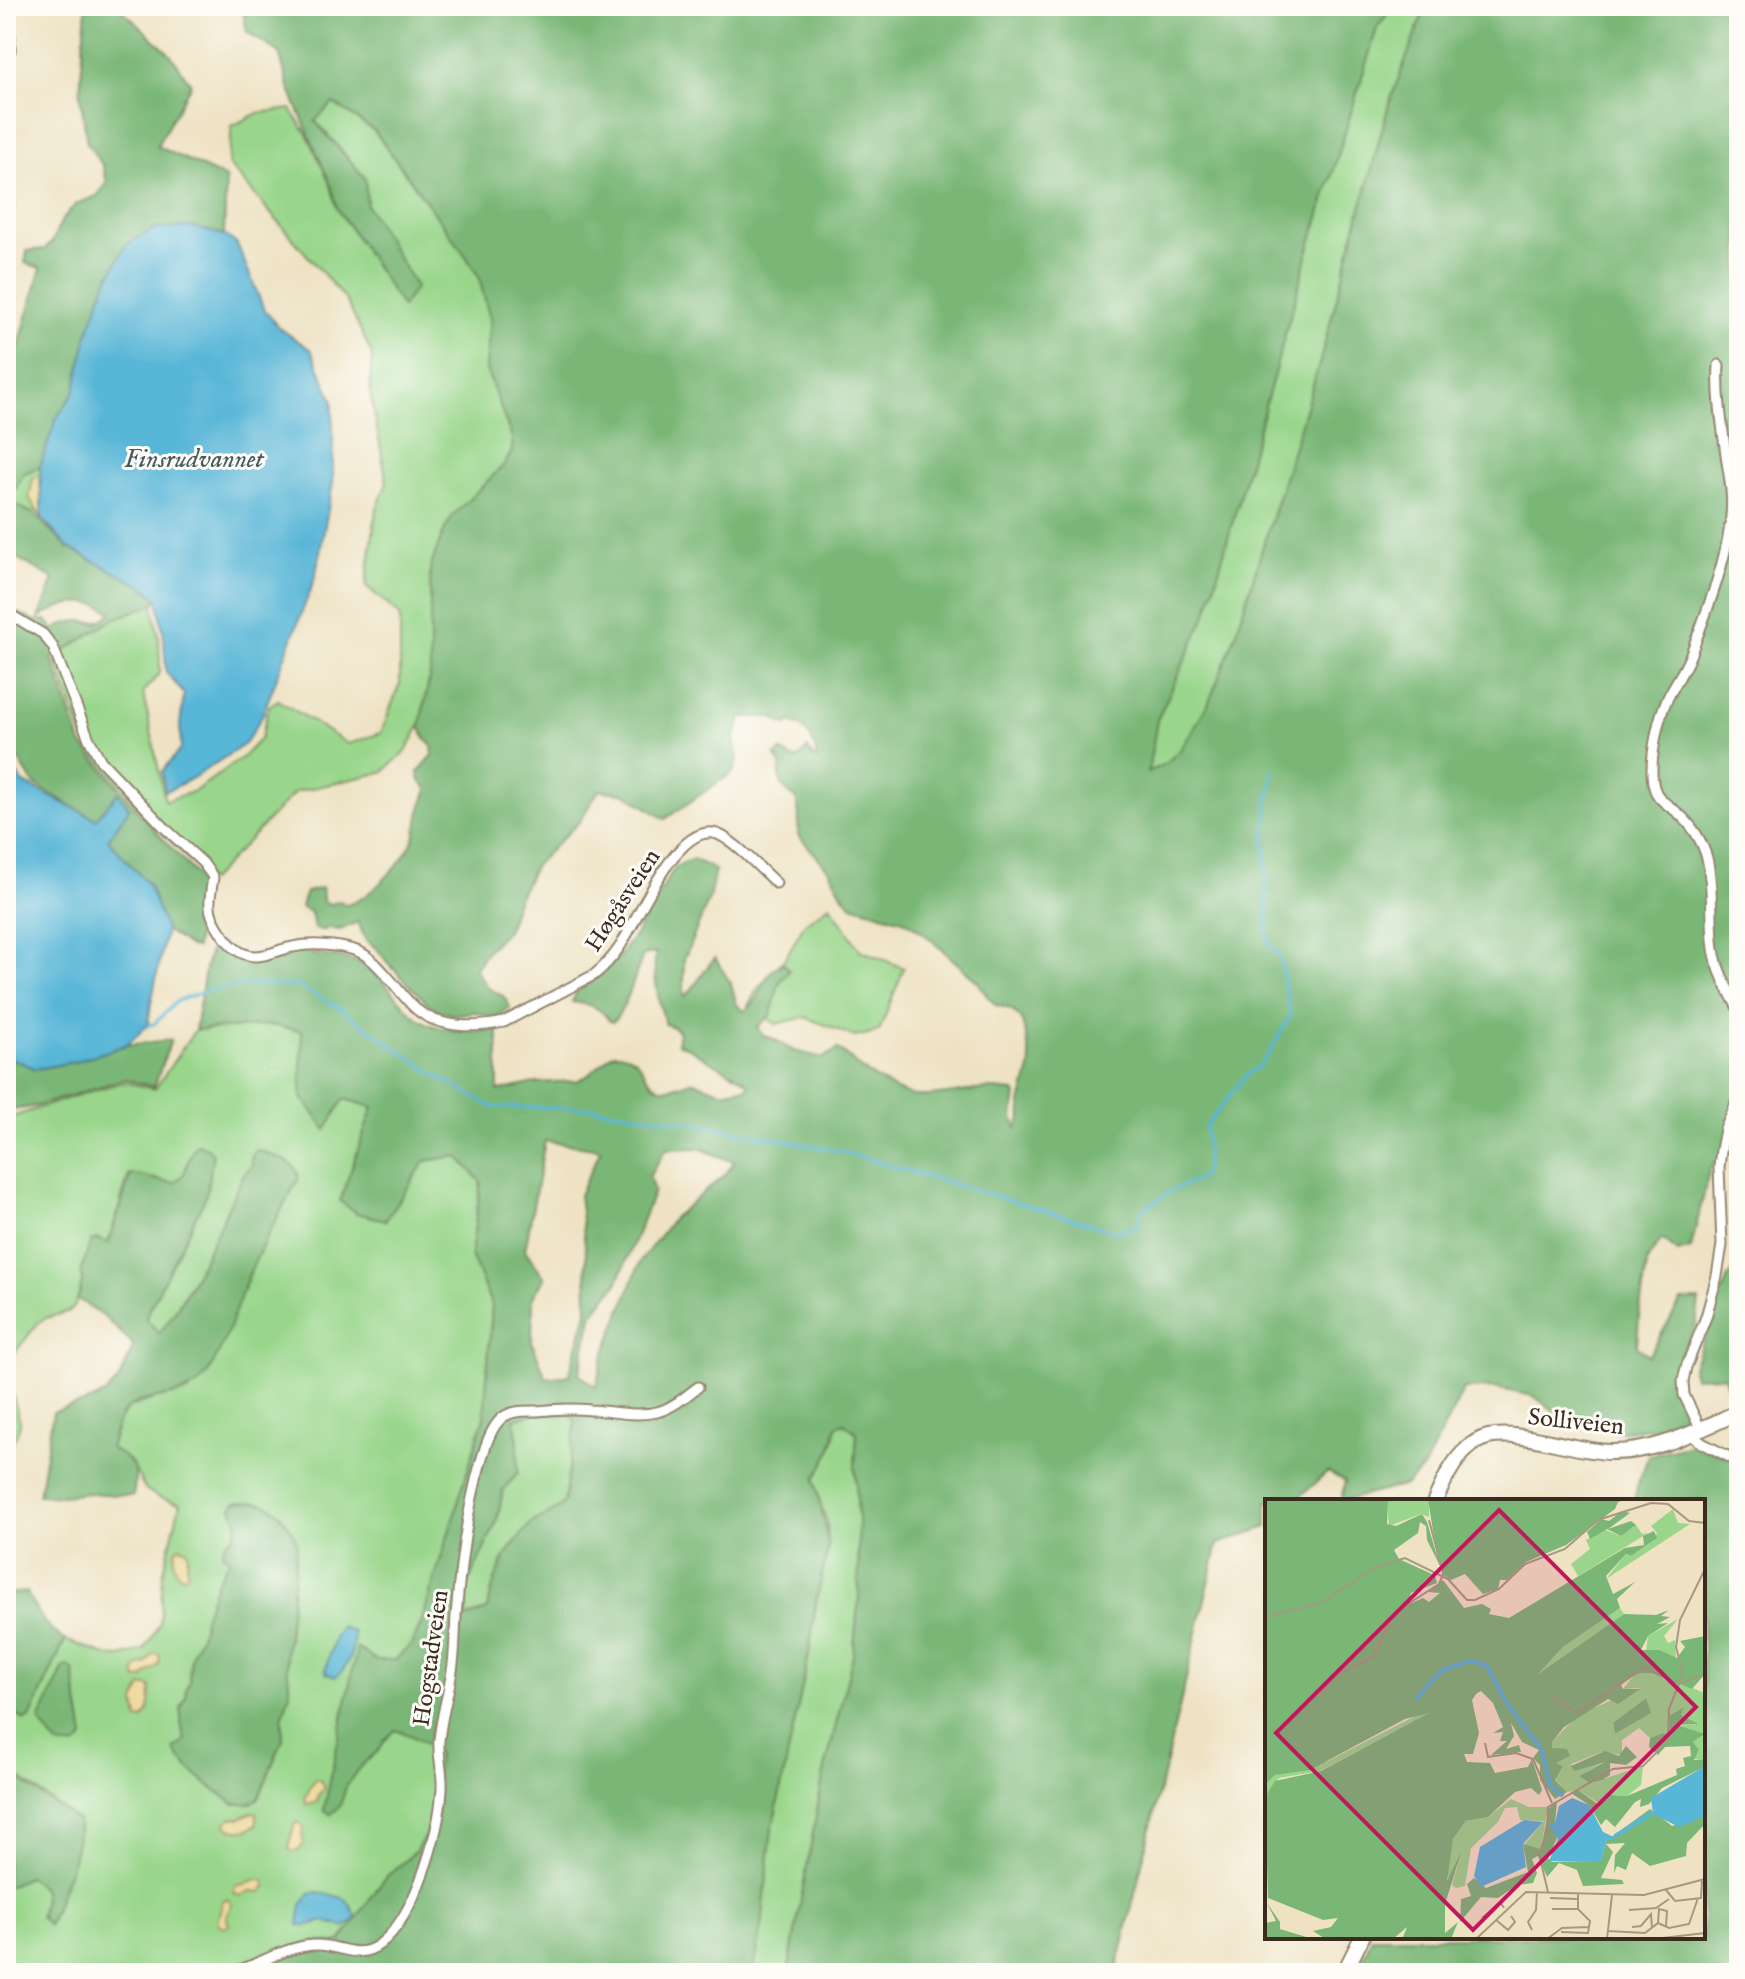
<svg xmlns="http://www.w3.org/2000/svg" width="1745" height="1979" font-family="'IM FELL English',serif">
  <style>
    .green { fill: #99d68b; stroke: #6a8054; stroke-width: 2; fill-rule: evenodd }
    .forest { fill: #7ab777; stroke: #5a704a; stroke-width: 2; fill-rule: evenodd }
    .sand { fill: #eeda9e; stroke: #94825e; stroke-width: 2 }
    .water { fill: #58b6d7; stroke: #4a707a; stroke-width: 2 }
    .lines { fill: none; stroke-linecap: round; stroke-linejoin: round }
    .stream { stroke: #58b6d7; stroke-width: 3 }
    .street-casing { stroke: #948670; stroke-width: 13 }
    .secondary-casing { stroke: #948670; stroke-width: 18 }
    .street { stroke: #fff; stroke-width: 9 }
    .secondary { stroke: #fff; stroke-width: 14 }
    .labels { text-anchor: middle; stroke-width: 6; stroke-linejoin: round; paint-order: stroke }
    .street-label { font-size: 24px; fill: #3b2a1e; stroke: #fdfcf7 }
    .water-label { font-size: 26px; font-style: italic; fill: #455b5f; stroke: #fdfcf7 }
    .inset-river { fill: none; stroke: #58b6d7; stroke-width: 4 }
    .inset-road { fill: none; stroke: #a69881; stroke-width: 2 }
    .view { fill: #c2185b; fill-opacity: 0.15; stroke: #c2185b; stroke-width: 4 }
    .inset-edge { fill: none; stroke: #3b2a1e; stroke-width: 4 }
  </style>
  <rect width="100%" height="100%" fill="#fdfcf7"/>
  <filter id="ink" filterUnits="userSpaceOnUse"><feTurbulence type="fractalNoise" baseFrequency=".0125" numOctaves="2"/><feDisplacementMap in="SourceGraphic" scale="16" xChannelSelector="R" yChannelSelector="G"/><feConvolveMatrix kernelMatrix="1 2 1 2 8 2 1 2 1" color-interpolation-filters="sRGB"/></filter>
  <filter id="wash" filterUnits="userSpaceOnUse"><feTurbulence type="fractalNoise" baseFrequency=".006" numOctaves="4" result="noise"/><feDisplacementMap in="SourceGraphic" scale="32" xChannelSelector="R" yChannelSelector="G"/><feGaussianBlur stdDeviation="1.8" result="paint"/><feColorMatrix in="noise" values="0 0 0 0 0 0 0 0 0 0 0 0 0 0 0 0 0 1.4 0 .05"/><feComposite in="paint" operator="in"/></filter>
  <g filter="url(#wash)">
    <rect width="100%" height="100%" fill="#eee2c3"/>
    <path class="green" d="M1393 6H1426L1389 104 1319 365 1236 634 1209 702 1190 735 1180 750 1165 764 1147 772 1157 720 1207 613 1307 256 1377 28Z
      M333 103 374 131 466 256 479 277 490 319 486 369 512 438V451L505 464 453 515 444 531 430 568V675L420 726 407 750 383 772 295 792 210 881 142 811 88 747 81 731 56 661 70 624 114 619 153 604 159 639 160 673 143 692 165 801 195 791 243 757 261 738 269 706 278 700 348 744 381 733 400 683V615L366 586 376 511 387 482 370 392 372 354 346 300 228 164 232 126 258 113 291 109 308 136 332 188 337 208 402 307 416 287 367 206 365 178 315 120Z
      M40 467V475L33 479 34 508 42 518 39 520 34 514 8 501 24 473Z
      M830 905 860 950 904 968 879 1031 856 1037 805 1017 776 1024 748 1006 757 989 786 957 805 923Z
      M271 1025 302 1031 301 1096 326 1129 344 1099 373 1107 386 1220 425 1161 457 1156 481 1181 471 1255 492 1306 484 1417 421 1624 412 1644 395 1660H376L358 1648 331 1814 340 1806 346 1787 363 1764 378 1751 385 1740 395 1730C408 1733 431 1745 438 1754L431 1814 426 1834 415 1852 387 1876 374 1893 341 1941 337 1944 314 1942 221 1969 214 1973H6V1887L28 1877C47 1888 46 1897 40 1916L49 1924C62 1890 77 1858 78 1821L6 1767V1708L25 1720 30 1718 65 1640 108 1656 121 1657 144 1650 147 1646 160 1623 163 1575 180 1504 158 1497 145 1489 131 1462 110 1448 120 1418 129 1407 158 1398 188 1392 216 1358 251 1270 267 1236 299 1178C291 1158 277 1157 258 1150L251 1157 252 1165 243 1176C217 1229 194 1285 160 1334L147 1320 146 1316 204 1200 195 1146C185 1159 190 1177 173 1183L129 1174 108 1243 97 1239 81 1270 82 1282 75 1306 70 1311 46 1318 39 1322 9 1360 7 1372 20 1422 19 1428 9 1451 6 1453V1119L82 1094 123 1082 155 1089 195 1030ZM234 1504 277 1512C285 1522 295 1532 297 1545L286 1655 290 1693 282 1718 283 1735 260 1796 249 1804H235L210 1787 192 1771 179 1757 175 1748 183 1745 185 1741 181 1723V1708L186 1698V1689L189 1682 190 1663 204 1626 207 1609 217 1581 231 1559 238 1520 232 1508ZM67 1666 73 1670 84 1738 40 1721 64 1667Z
      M532 1414H569L576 1421 564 1502 557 1509 530 1524 507 1553 494 1582 488 1610 466 1618 467 1586 497 1521 503 1490 518 1473V1442L514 1419Z
      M844 1423 857 1432 855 1466 858 1516 859 1597 853 1656 823 1777 788 1973H753L762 1926 771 1835 809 1654 816 1602 828 1545 827 1521 818 1500 815 1479 830 1452 837 1426Z"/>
    <path class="forest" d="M86 6H118L170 54 191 84 157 146 226 178 224 235 192 227 153 229 126 245 105 285 88 333 75 391 56 419 40 467 24 473 8 501 34 514 67 547 144 587 158 599 153 604 114 619 52 659 81 743 143 817 203 882 196 948 190 947 166 930 148 884 108 840 129 808 118 794 96 820 34 784 6 740V607L36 621 46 620 54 630C68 621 81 618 96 624L112 613C88 594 62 604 39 618L54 579 6 552V391L41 268 25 263 27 251 45 249 52 242 62 220 76 204 97 196 107 183 103 166 87 143 80 93Z
      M242 6H1393L1377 28 1307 256 1207 613 1157 720 1148 772 1165 764 1180 750 1190 735 1209 702 1236 634 1319 365 1389 104 1426 6H1739V1154L1729 1150 1710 1168 1691 1248 1678 1252 1662 1239 1648 1259 1639 1315 1637 1347 1649 1355 1681 1301 1699 1300 1696 1325 1680 1362 1676 1389 1684 1408 1682 1420 1668 1426 1616 1432 1569 1423 1534 1396 1494 1388 1464 1389 1424 1467 1406 1485 1341 1501 1345 1481 1328 1472 1303 1494 1298 1501H1267V1527L1218 1544 1116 1973H788L823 1777 853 1656 859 1597 858 1516 855 1466 857 1433 844 1423 837 1426 830 1452 815 1479 829 1545 816 1602 809 1654 771 1835 762 1926 753 1973H214L221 1969 314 1942 337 1943 341 1941 374 1893 387 1876 415 1852 426 1834 431 1814 438 1754C431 1745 407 1732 395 1730L385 1740 378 1751 363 1764 346 1787 340 1806 331 1814 324 1810 357 1648 376 1660H395L412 1644 421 1624 484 1417 492 1306 471 1255 481 1182 458 1156 425 1161 386 1220 356 1213 340 1201 373 1107 344 1099 326 1130 301 1096 302 1031 271 1025 195 1030 206 964 212 945 217 943C238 952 262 967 285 957 294 953 296 945 306 943L308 950 313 955C360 958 366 961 397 997 404 1005 410 1013 419 1019 443 1034 471 1030 498 1029V1091L535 1083 577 1081 589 1075 613 1053C647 1053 638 1079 661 1088 671 1091 682 1082 692 1082 703 1082 712 1090 722 1091 730 1092 739 1087 747 1088L749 1084C736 1073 721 1068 707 1059 697 1053 689 1047 677 1043L679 1032 673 1027 665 1024C659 1002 652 975 656 953L643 955C635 975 627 1007 613 1022L609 1021C601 1006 587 1004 572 1002L576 993 611 966 635 935 675 867 693 859 715 870 709 899 684 959V997C697 987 703 970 715 958L731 984 737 1005 744 1011C747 1009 753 1004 755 1001 766 985 763 972 784 963L789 971 779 983 771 1015 758 1027 764 1036 772 1038 794 1051 823 1058 838 1049C847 1055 853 1062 862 1069 874 1078 902 1096 917 1096 948 1098 986 1082 1016 1093L1013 1118 1017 1128 1022 1117 1021 1103 1031 1065 1027 1039 1021 1018 1011 1009 996 1005 988 997 978 982 927 936 906 921 852 905 844 897 829 870 798 835 799 814 796 798C782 789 778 783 781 765L775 755 781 751 794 759 799 758 808 748 813 757 817 759C815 742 810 729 792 722L786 725 771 717H742L734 740 738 760 733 772 665 819 626 794 599 790 579 822 535 865 517 900 507 930 485 953 475 969 487 987 503 996 510 1007 495 1018 474 1012 454 1015 442 1012 427 1003 388 963 378 950 365 939 358 922C345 926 343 934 328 927L325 930 314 929 311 912 303 909 301 906 306 892 321 888 324 903 331 904 340 901 346 905C371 899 406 859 415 836 418 828 418 820 420 811 422 803 427 798 427 788L420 781 418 772 433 755 432 746 425 738 420 726 430 675V568L444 531 453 515 505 464 512 451V438L486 369 490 319 479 277 466 256 375 131 333 103 315 121 365 178 367 206 416 287 402 307 337 208 332 188 289 88 279 53 247 32ZM545 1141 601 1149 579 1195 586 1253 587 1312 569 1375 546 1378 532 1342 533 1297 545 1278 525 1250ZM699 1148 734 1162 725 1175 674 1217 640 1262 603 1358 596 1387 579 1374 593 1313 617 1284 654 1191 649 1177 666 1149ZM532 1414H569L576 1421 564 1502 557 1509 530 1524 507 1553 494 1582 487 1610 466 1618 467 1586 497 1521 503 1490 518 1473V1442L514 1419Z
      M171 1040 154 1087 124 1079 37 1106 6 1111V1056L36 1069 74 1062 126 1045Z
      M197 1144 208 1148 213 1154 207 1191 204 1200 146 1316 147 1320 159 1333C194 1291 218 1226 243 1176L252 1165V1154L257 1150C273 1156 297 1160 299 1178 282 1208 265 1238 251 1270 236 1304 226 1347 205 1377 184 1405 140 1390 123 1413 116 1423 113 1436 110 1448 136 1464 138 1466 133 1496L89 1493 62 1496 39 1495 53 1412C76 1404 108 1401 120 1377 125 1368 129 1357 133 1347L131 1342 103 1316 78 1299 82 1282 81 1270 91 1241 97 1239 109 1243 131 1174 173 1183C190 1176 185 1157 197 1144Z
      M1739 1267V1372L1735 1403 1728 1407 1729 1392 1724 1376 1694 1377 1692 1369 1728 1277Z
      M1690 1445 1709 1450 1739 1461V1973H1356L1372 1937H1703V1501H1634L1638 1483 1649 1455Z
      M237 1502C246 1502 256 1501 265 1504 279 1508 295 1531 297 1545L286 1655 290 1693 282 1718 283 1739 258 1799 249 1804H235C213 1788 190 1774 174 1750L185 1741 181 1723V1708L186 1698V1689L189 1682 191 1656 202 1631 205 1614 217 1581 230 1559 223 1555C222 1546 226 1540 234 1536 239 1525 237 1519 232 1508L234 1504Z
      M27 1592C35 1612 46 1628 65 1640L31 1716 25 1720 6 1708V1594Z
      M68 1666 73 1670 84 1738C78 1748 69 1747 58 1745L39 1721 64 1667Z
      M6 1769 30 1787 78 1821V1837L73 1860 48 1925 40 1916C46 1897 47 1887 28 1877L6 1887V1825L12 1818 6 1810Z"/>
    <path class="sand" d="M40 475 42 518 29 498 33 479Z
      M180 1546 187 1549C190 1556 185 1563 188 1570L186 1575 181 1576C173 1569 173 1558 176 1549Z
      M155 1653 160 1656C160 1672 151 1667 144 1678L137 1680 135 1674C136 1667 139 1665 146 1664L152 1655Z
      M142 1686H148L151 1688C150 1702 152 1710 142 1720L138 1719C137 1713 136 1708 135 1702Z
      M316 1779 321 1781 324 1789 318 1795 317 1802 309 1805 306 1803 305 1797C310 1791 310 1784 316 1779Z
      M253 1812 257 1813V1824C250 1831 235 1832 227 1827L226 1823 231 1818H240Z
      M297 1822 304 1827 302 1834 304 1844 298 1851 293 1852 289 1849C288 1841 293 1834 294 1825Z
      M260 1879 265 1882 266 1886 261 1892 252 1891 240 1896 233 1892 236 1885C245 1886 251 1880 260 1879Z
      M225 1899 229 1900 232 1904 226 1915 229 1925C223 1928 221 1927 217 1922L223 1901Z"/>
    <path class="water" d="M192 227 224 235 237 244 263 307 278 327 311 350 333 400V483L315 578 262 716 245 744 193 778 165 792 162 771 181 749 180 726 184 694 166 672 164 638 158 599 144 587 67 547 42 518 40 467 56 419 75 391 88 333 105 285 126 245 153 229Z
      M6 753 22 782 96 819 118 793 129 808 108 840 148 884 166 930 151 1003 148 1025 126 1045 74 1062 36 1069 6 1056Z
      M341 1626 353 1632C355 1647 349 1669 335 1677L326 1673V1668L335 1636Z
      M317 1892C338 1897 351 1894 356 1919L345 1927 324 1921 308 1925H299L302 1905 310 1893Z"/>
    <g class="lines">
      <path class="stream" d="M148 1025 154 1024 177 1001 209 990 247 984 298 986 336 1006 432 1073 492 1107 594 1108 705 1125 840 1151 1114 1231 1138 1226 1141 1211 1174 1189 1200 1179 1206 1168V1126L1246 1075 1257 1068 1268 1055 1290 1016 1280 956 1268 943 1265 837 1268 808 1267 801 1271 791 1273 771"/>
    </g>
  </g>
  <g filter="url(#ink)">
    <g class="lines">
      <defs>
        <path id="street" d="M6 21 10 35V51
          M6 105 9 95
          M6 155 11 173 6 239
          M1719 365C1717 398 1723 430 1727 462 1730 480 1733 498 1731 516 1727 560 1706 614 1690 656 1684 672 1672 687 1665 704 1657 723 1648 767 1654 787 1657 800 1669 805 1678 813 1692 825 1702 841 1707 858 1714 888 1710 919 1714 949 1717 970 1729 992 1739 1010
          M6 612 43 634 53 647 89 739 101 761 167 830 203 863 213 877C212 886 209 898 210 907 211 921 228 945 240 952 259 962 275 950 293 947 311 943 337 945 354 950 368 954 378 966 387 976 397 987 405 999 416 1009 439 1029 476 1028 504 1022L594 975C604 967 612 958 619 948 637 921 675 827 713 833 730 835 762 871 776 883
          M1701 1430 1684 1395 1683 1381 1686 1367 1706 1317 1717 1276 1722 1245 1719 1167 1721 1150 1725 1129 1739 1097
          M1691 1435 1702 1443 1739 1462
          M231 1973C259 1965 287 1945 317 1945 340 1945 358 1961 380 1944 416 1916 439 1833 442 1789 443 1773 438 1757 439 1741 441 1715 450 1690 453 1664 455 1648 455 1632 456 1616 460 1565 467 1510 481 1461 485 1448 489 1433 498 1422 507 1410 523 1411 537 1411 555 1409 573 1408 591 1410 613 1411 635 1417 657 1412 673 1408 686 1396 698 1387"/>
        <path id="secondary" d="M1435 1501C1443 1483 1452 1462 1467 1449 1473 1443 1480 1439 1488 1437 1521 1430 1574 1451 1610 1452 1657 1453 1698 1430 1739 1412
          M1344 1973 1362 1937"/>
      </defs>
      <use href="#street" class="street-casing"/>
      <use href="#secondary" class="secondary-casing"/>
      <use href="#street" class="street"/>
      <use href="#secondary" class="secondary"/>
    </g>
  </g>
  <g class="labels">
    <g class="street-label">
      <text transform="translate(622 900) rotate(-57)" y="8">Høgåsveien</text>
      <text transform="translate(1576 1421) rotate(6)" y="8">Solliveien</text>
      <text transform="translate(430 1658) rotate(-82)" y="8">Hogstadveien</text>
    </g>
    <g class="water-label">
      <text x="194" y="467">Finsrudvannet</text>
    </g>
  </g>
  <g transform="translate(1265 1499)">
    <rect width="440" height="440" fill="#eee2c3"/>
    <path d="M122 0H164V18L156 15 124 27ZM408 10 413 24 425 25 341 80 361 55 366 57 388 42 392 34 386 27ZM371 26 377 35 383 34 313 77 306 65 325 50 321 41 340 31 356 37ZM355 109 359 115 273 175 298 148ZM413 120 399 137 403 144 410 141 411 159 395 151 381 152 383 137ZM389 174 440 194V260H429L434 252 428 243 439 236 411 227 434 225 416 216 419 208 404 217 405 239 398 234 385 239 374 229 357 241V256L337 253 306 265 311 271 340 262 314 277 326 284 378 267 376 286 362 297 345 296 335 305 313 291 302 293 290 280 298 267 290 264 305 257 287 249V243L313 216 375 189 358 190 370 175ZM381 199 385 214 350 235 348 224ZM156 214H165L55 272 14 279 0 298V286L10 276 63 262ZM246 300 264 308H283L276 350 259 346 279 322 255 321 252 308 240 309 233 323 206 349 200 387 191 389 187 386 197 351 186 382 180 374 188 340 201 322 223 318Z" fill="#99d68b" fill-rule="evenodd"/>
    <path d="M0 0H123L122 25 131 27 157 15 162 23 172 57 163 0H364L353 3 350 10 301 46 261 63 242 81H235L233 90 218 95 200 75 186 81 180 77 162 41 161 27 155 23 153 34 129 51 134 60 167 75 157 85 170 77 172 84 146 94 142 106 158 99 164 103 175 94 163 93 178 81 199 109 217 105 226 110 224 115 244 119 360 49 379 46 378 37 389 32 392 39 366 57 361 55 341 77 348 95 370 83 352 100 355 109 298 148 273 175 359 115 391 116 404 111 396 117 405 118 392 125 403 124 383 137 376 151H395L412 159 420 148 415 142 440 137V175L427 190 389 174 370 175 356 186 358 190H375L353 205 343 200 299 228 287 243V249L302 250 305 257 291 264 298 267 290 281 302 293 290 300 275 281V266L268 259 274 251 257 243 246 224 249 237 241 250 254 246 256 253 226 256 242 242H235L238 233 228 234 238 228 228 204 216 192 211 195 207 201 214 234 208 255H199L202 263 225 264 230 274 263 268 267 260 277 291 274 296 266 289 250 293 223 318 201 322 188 340 182 382 197 351 180 405V434L193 423 186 440H144L138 438 142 428 128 440 59 439 48 432 66 428 73 419 58 421 3 399 0 298 10 282 56 272 164 214 140 220 45 271 10 276 0 286ZM357 12 365 14 343 30 366 22 371 26 356 37 342 30 325 40 322 33 336 20 344 22ZM381 199 386 214 350 235 348 224ZM419 208 416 216 434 225 411 226 440 235 428 243 434 251 429 261 440 260 439 268 397 289 384 305 375 308 376 300 370 303 350 328 341 320 336 326 324 306 306 294 313 291 334 306 345 296 362 297 412 276 411 270 420 267 418 259 426 257 425 247 400 248 393 256 384 248 385 239 398 234 405 238 404 217ZM361 247 372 258 361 266 345 264V276L337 281 325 284 314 277 340 263 309 272 306 267 340 252 354 257ZM292 302 290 324 285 328H289L292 339 283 359 287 363 336 362 341 342 385 310 407 327 440 317V325L422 344 421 357 385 367 367 354 361 371 352 367 349 374 350 356 360 344 341 345 348 353 336 379 357 381 359 385 318 387 312 371 294 364 282 378 273 357 267 360 272 374 268 384 252 386 233 399 216 398 195 423 196 400 206 397 202 385 209 379 221 389 263 373 258 345 276 350 284 309ZM2 404 15 423V430L48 440H0V424L11 422Z" fill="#7ab777"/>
    <path d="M440 267V317L414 328 388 315 386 299ZM307 299 324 306 338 333 351 339 341 342 336 363 284 362 293 340 284 325 290 324 294 307ZM259 321 278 323 258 345 261 368 216 388 209 377 215 348Z" fill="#58b6d7"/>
    <path class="inset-river" d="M151 200 177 171 205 162 221 166 243 206 277 251 285 286 298 297M350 337 387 314"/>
    <path class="inset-road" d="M164 21 179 78M0 118 55 104 111 68 140 59 183 80 202 101H210L234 90 260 65 300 50 333 21 386 4 403 5 424 22 440 24M55 196 70 177 108 158 129 114 174 85 177 78M285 196 312 214 379 169 414 185 440 175M220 244 223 258 251 254 268 260 287 304M401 391 410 402 436 399 437 382M283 393 274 355 282 334 283 308 348 270 378 267 403 242 404 210 418 175 411 148 415 121 440 70M285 399 312 400M287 410H313M364 411 391 409 404 400M217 419 235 403 239 409M231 421 243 431 250 423 246 417M393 424 394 410 402 412 401 428M367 428 376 427 386 415 387 429M267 431 263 423 271 411 272 393M343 432 380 434 393 424 404 429 424 425 433 399M296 433 323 434 325 422 313 410V395M211 440 261 393 379 396 440 380M282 440 297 429 324 428M342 440 347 396M389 440 440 434"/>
    <path class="view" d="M234 11 431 208 208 431 11 234Z"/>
    <rect width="440" height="440" class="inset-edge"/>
  </g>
  <rect width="1745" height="1979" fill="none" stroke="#fdfcf7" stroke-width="32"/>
</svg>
